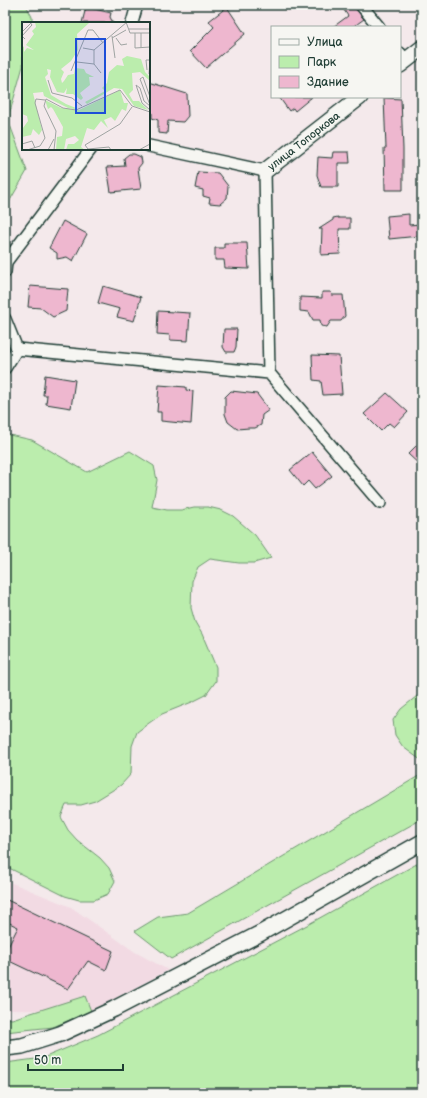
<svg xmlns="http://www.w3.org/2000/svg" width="427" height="1098" font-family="'Balsamiq Sans',sans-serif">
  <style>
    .built { fill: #f2dae3 }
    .green { fill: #bbedad; stroke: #6d9570 }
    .building { fill: #eeb7cf; stroke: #1f3d34 }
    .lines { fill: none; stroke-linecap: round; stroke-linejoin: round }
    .minor-casing { stroke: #1f3d34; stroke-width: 14 }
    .secondary-casing { stroke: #1f3d34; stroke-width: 18 }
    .minor { stroke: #f6f6f2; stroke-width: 11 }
    .secondary { stroke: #f6f6f2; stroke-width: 15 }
    .labels { text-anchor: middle; stroke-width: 3; stroke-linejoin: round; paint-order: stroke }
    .street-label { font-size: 11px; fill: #1f3d34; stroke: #f6f6f2 }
    .inset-road { fill: none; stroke: #9fa4a2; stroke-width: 1 }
    .view { fill: #1d4ed8; fill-opacity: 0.15; stroke: #1d4ed8; stroke-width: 2 }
    .inset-edge { fill: none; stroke: #1f3d34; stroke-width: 2 }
  </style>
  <rect width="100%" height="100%" fill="#f4e9eb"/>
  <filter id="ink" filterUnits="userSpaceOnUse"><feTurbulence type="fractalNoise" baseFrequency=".025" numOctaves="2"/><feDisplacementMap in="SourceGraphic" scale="8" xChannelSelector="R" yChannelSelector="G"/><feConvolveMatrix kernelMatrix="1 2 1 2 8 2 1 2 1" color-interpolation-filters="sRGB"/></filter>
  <g filter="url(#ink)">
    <path class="built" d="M5 880 71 907 135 952 168 970 91 1011 5 1010Z"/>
    <path class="green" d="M5 5H26L32 17V23H23V66L10 112V125L27 171 5 209Z
      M5 434 32 440 87 472 130 451 154 466 157 480 152 507 167 510H181L194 507H208L221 510 233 516 255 535 271 558 254 563H239L210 559 198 567 192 581 191 608 195 622 202 634 216 667V681L206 695 192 702 162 714 149 723 137 732 132 746 131 774 121 785 95 801 81 805H66L61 817 68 830 77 840 100 858 109 868 115 881 108 894 94 900H79L65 896 5 866Z
      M422 692V761L403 747 395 735 393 720 401 709Z
      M422 774V819L171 959 135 931 158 917 188 913Z
      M422 861V1093H5V1063L43 1058 98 1035 307 925Z
      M85 996 91 1011 53 1027 5 1032V1018L12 1019Z"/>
    <path class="building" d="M352 5H354L356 9 364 19 353 27H333L348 16 344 10Z
      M86 7 111 13 110 17 113 23H82Z
      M227 7 245 34 206 68 190 51 214 27 209 21Z
      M149 82 187 94 188 116 183 122 168 121 167 134 158 133V120L152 118V113L149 112Z
      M279 97H312L295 111 293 108 289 111Z
      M384 98 401 99 403 149V190H385L384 148H386Z
      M333 152H349L350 163H338V187H321L317 175 318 157 332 158Z
      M129 154H134L141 157 142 163 138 168 141 189 111 192 107 167 125 166 124 158Z
      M198 172 218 173 228 186 227 198 220 204 209 203 210 198 203 196V190L195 188Z
      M409 214V225L420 224 419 236 389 239 387 216Z
      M338 217V218H350V229H339L340 254 321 255 322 229H319L333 220V218Z
      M63 221 87 234 73 261 67 257 57 259V253L49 248Z
      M224 243H247L249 269 225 268 224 260H215V248H224Z
      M30 286 68 289 66 311 53 317 41 308 28 307Z
      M103 286 141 297 134 321 117 317 120 309 98 303Z
      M322 292H331L332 295H343L345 316 341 321H331L327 327 321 326 320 320H313L309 312 300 311V297L322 298Z
      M158 311 190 313 188 341 170 340V335L157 334Z
      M224 329H237L236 347 234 352H226L223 347Z
      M312 355 339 356 342 394 323 395 321 381 313 380Z
      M45 375 75 380 71 408 46 404 47 395H43Z
      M159 385 186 387V390L193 391 191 424 161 421V412H157Z
      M231 391 257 394 269 410 262 415 261 425 255 428H249L237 429 228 422 225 414V397Z
      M387 393 408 412 394 427 389 423 381 431 364 414Z
      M422 440V467L408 454Z
      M312 452 332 476 315 489 308 481 303 486 290 470Z
      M5 899 113 951 106 970 88 961 68 989 5 959V953L18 927 5 921Z"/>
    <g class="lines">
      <defs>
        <path id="minor" d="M361 5 379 27
          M132 23 137 5
          M400 53 406 60
          M149 146 265 171 269 373
          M5 272 6 262 91 149
          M5 319 17 349 5 368
          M17 349 269 373 380 503"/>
        <g id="secondary">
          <path d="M400 65 422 48"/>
          <path id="s1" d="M265 171 360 97"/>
          <path d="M5 1048 22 1046 60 1034 114 1009 261 933 422 842"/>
        </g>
      </defs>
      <use href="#minor" class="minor-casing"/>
      <use href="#secondary" class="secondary-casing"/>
      <use href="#minor" class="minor"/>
      <use href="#secondary" class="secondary"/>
    </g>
  </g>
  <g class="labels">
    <g class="street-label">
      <text dy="4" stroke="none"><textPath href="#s1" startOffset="49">улица Топоркова</textPath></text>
    </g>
  </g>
  <g transform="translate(22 22)">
    <rect width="128" height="128" fill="#f4e9eb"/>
    <path d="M13 0H71L67 1 55 12 56 28 49 39 39 47 42 50 39 57 40 61 42 59 46 53 52 52 53 46 62 47 64 51 72 55H67L68 63 58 71 61 76 59 78 51 72H44L45 66 42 71 35 70 28 55 29 48 25 47 26 52 23 55 29 73 44 82 54 86 59 84 52 87 46 86 22 74 21 70 11 71 20 108 17 113 11 107 9 113 0 115 1 106 6 99 5 94 0 92V27L2 24V30L5 26 12 28 4 23 12 12 10 9 14 5ZM105 34 119 37 123 50 128 55V59L118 50 110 51 111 68 107 72 111 79H117L126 88 112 84 100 67 92 66 65 82 63 80 83 69 80 66 85 61 87 50 95 43 102 44 100 37ZM98 68 102 81H106L104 89 100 87 93 99 89 95 82 98 86 106 79 99 72 108 65 106 59 125 63 128H44L46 122H52L57 118 53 114 44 117 42 128H34L35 115 40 114 41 105 31 87 29 85 26 87 23 78 39 86 57 88Z" fill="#bbedad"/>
    <path class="inset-road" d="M104 0 108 11H128M107 7H128M0 10 9 1M113 11V26L128 25M119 11V26M90 14 93 36M90 16 104 8M94 16 99 23 105 22M3 17 0 14 10 3 8 0M61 26 72 28V42M72 28 105 0M55 40 72 42 79 51M125 48 124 38H128M49 49 66 8H71L81 21M127 52 128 38M26 58 30 71 50 76 60 84M128 83 118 57 121 55 128 75M128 84 122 79 118 66 114 63 120 81 128 88M128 104V118M0 122 10 119 13 126M5 128 18 124 23 116 13 81 14 77 23 78M26 128 32 117M32 128 34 109 22 84 24 77 41 86 54 88 98 68 110 84 128 90M89 128 87 125 66 127 63 123 98 102 110 85M117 128 128 122"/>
    <path class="view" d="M54 17H83V91H54Z"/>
    <rect width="128" height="128" class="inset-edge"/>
  </g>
  <rect width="427" height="1098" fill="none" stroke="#f6f6f2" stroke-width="20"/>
  <rect x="10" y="10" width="407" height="1078" fill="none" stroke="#1f3d34" stroke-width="1.5" filter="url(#ink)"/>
  <rect x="271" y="26" width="130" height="72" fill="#f6f6f2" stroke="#a0aca6"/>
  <rect x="279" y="39" width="20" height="6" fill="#f6f6f2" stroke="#a0aca6"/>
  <text x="307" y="46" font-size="12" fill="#1f3d34">Улица</text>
  <rect x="279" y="56" width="20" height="12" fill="#bbedad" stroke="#a0aca6"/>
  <text x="307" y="66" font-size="12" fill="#1f3d34">Парк</text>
  <rect x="279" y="76" width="20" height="12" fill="#eeb7cf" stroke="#a0aca6"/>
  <text x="307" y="86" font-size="12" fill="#1f3d34">Здание</text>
  <path d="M28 1064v6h95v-6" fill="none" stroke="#1f3d34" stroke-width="2"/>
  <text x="34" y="1064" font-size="12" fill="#1f3d34" stroke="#f6f6f2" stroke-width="3" paint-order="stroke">50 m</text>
</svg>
